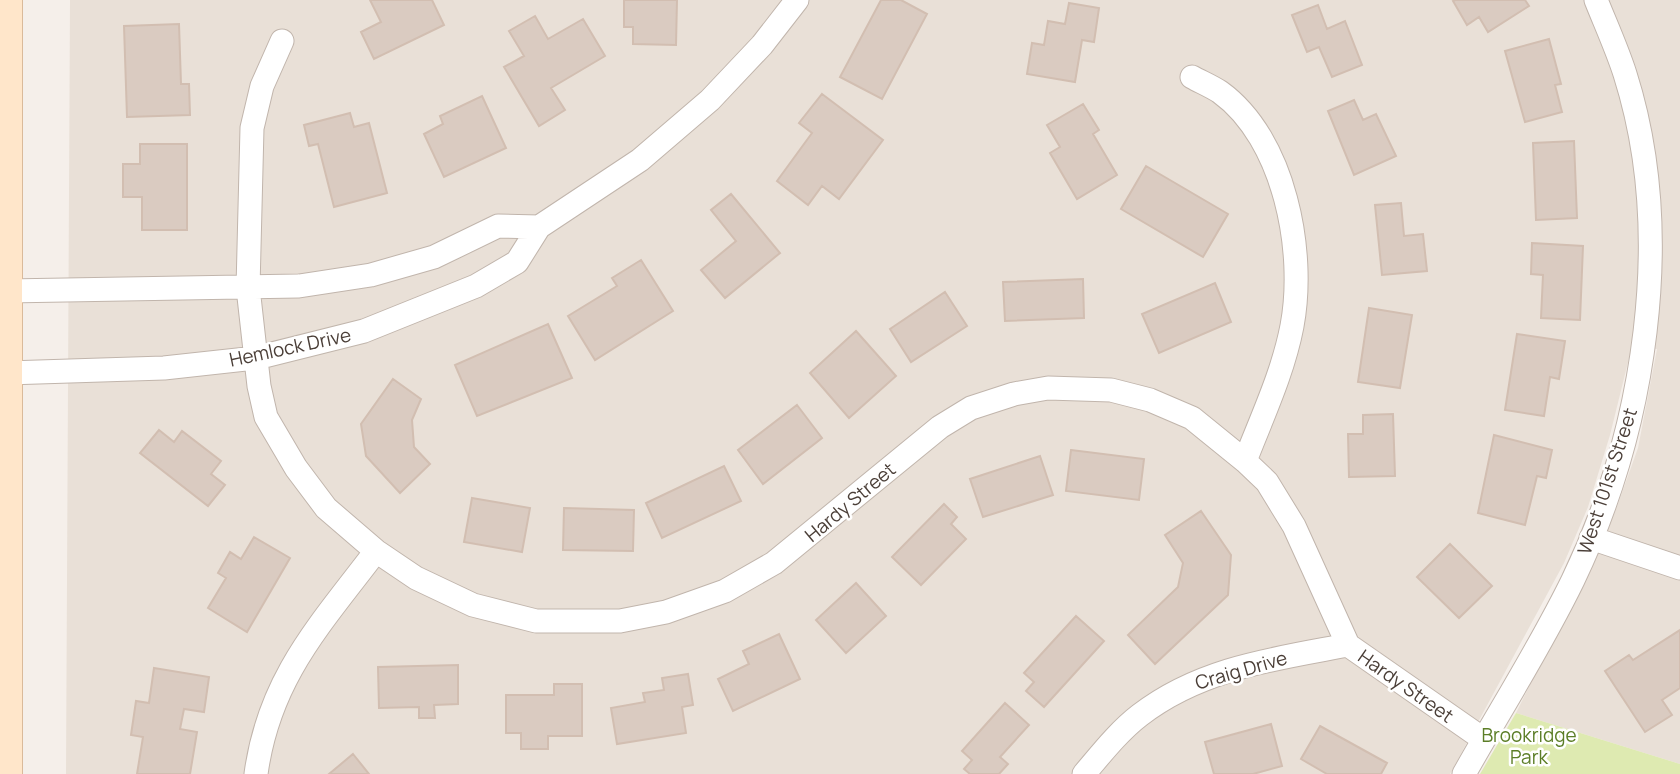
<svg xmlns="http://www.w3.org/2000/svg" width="1680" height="774" font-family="Manrope,sans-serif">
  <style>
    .residential { fill: #e9e0d7 }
    .green { fill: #deeab1 }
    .building { fill: #dacbc1; stroke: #d2beb1; stroke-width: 2 }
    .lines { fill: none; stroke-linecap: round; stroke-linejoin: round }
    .street-casing { stroke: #c1b5ac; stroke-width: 25 }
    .secondary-casing { stroke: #daba9a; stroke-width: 34 }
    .street { stroke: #fff; stroke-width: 23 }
    .secondary { stroke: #ffe6ca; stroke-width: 32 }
    .labels { text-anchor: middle; stroke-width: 5; stroke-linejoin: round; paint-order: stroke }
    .street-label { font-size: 19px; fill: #4a3e37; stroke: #fff }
    .park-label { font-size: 19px; fill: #5c7e27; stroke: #fff }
  </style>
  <rect width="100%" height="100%" fill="#f5efea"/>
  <path class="residential" d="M70 0H1680V764L1516 713 1615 512 1638 448 1657 349 1632 346 1610 435 1588 507 1564 563 1450 774H66Z"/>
  <path class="green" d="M1516 713 1680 764V774H1480Z"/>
  <path class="building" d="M370 0H432L444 25 374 59 361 32 381 22Z
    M624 0H677L676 45 633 44V27H624Z
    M881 0H901L927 14 882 99 840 77Z
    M1455 0H1525L1529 6 1488 32 1479 17 1467 25 1453 1Z
    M1069 3 1099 8 1094 42 1082 40 1075 82 1027 74 1032 43 1044 45 1048 21 1065 24Z
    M1318 5 1327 29 1345 21 1362 65 1332 77 1319 47 1307 52 1292 15Z
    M535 16 548 39 583 19 605 56 551 88 565 110 539 126 504 67 524 56 509 31Z
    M179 24 181 84H189L190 115 127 117 124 26Z
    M1549 39 1561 84 1555 85 1562 112 1525 122 1505 51Z
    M822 94 883 140 839 199 822 186 808 205 777 181 812 133 799 123Z
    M482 96 506 148 444 177 424 134 443 124 440 116Z
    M1354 100 1363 120 1376 114 1396 156 1354 175 1328 111Z
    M1083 104 1099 130 1093 134 1117 175 1077 199 1050 153 1060 147 1047 125Z
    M350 113 354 127 369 123 387 193 334 207 318 144 309 146 304 125Z
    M1574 141 1577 218 1536 220 1533 143Z
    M140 144H187V230H142V197H123V164H140Z
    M1146 166 1228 214 1203 257 1121 209Z
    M731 194 780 253 725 298 701 270 736 241 711 210Z
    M1401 203 1404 236 1423 234 1427 271 1382 275 1375 205Z
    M1532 243 1583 246 1580 320 1541 318 1543 275 1531 274Z
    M641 260 673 311 595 360 568 316 617 286 612 278Z
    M1083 279 1084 318 1005 321 1003 282Z
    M1215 283 1231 322 1159 353 1142 314Z
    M945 292 967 326 911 362 890 329Z
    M1369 308 1412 315 1400 388 1358 382Z
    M548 324 572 378 477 416 455 365Z
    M856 331 896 376 849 418 810 373Z
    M1517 334 1565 341 1559 379 1550 377 1544 416 1505 410Z
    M393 379 421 399 412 420 414 447 430 464 400 493 366 456 361 424Z
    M797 405 822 438 763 484 738 450Z
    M1393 414 1395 476 1349 477 1348 434H1363V415Z
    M159 430 174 442 182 431 221 461 211 474 225 485 208 506 140 453Z
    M1494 435 1552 450 1546 478 1537 476 1525 525 1478 513Z
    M1071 450 1144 459 1139 500 1066 491Z
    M1040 456 1053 495 983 517 970 479Z
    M724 466 741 501 662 538 646 503Z
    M472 498 530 508 522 552 464 542Z
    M944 504 957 517 951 524 966 539 921 585 892 557Z
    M564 508 634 510 633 551 563 550Z
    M1201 511 1231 555 1228 595 1155 664 1128 635 1178 587 1183 563 1165 535Z
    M254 537 290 558 247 632 208 608 226 578 218 573 230 552 241 559Z
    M1450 544 1492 586 1459 618 1417 577Z
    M856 583 886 616 846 653 816 620Z
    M1076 616 1104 641 1044 707 1026 691 1034 682 1024 673Z
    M1680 630V688L1662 700 1672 715 1645 732 1605 671 1629 655 1633 660Z
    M779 634 800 679 733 711 718 679 749 664 743 651Z
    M458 665V704L434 705 435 718H419V707L379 708 378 667Z
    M154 668 209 677 204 712 184 709 180 729 197 732 190 774H137L143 737 131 735 136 701 149 703Z
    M688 674 693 705 682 707 686 733 617 744 611 708 645 702 643 693 664 690 662 678Z
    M554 684H582V736H548V749H521V733H506V695H554Z
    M1005 703 1029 725 1000 757 1008 764 999 774H970L964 769 972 760 962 751Z
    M1271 724 1282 766 1253 774H1214L1205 742Z
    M1320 726 1387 763 1381 774H1327L1301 759Z
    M353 754 369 774H329Z"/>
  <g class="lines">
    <defs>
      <path id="street" d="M282 41 262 86 252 128 248 288 259 386 266 417 296 468 326 508 376 551 416 578 473 605 536 621H620L666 612 725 591 774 563 940 427 971 408 1014 394 1048 388 1111 390 1150 400 1192 418 1245 461 1267 482 1294 526 1348 645 1483 739
        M1192 77C1201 82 1211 86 1220 92 1285 139 1306 252 1292 326 1283 373 1262 417 1245 461
        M0 297 7 291 299 286 371 275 434 257 498 226 539 227
        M0 367 7 373 164 368 256 358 364 331 476 286 517 262 539 227 640 160 710 100 762 45 797 0
        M1591 538 1680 568
        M256 774C269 678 320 625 376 551
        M1084 774C1101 754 1119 731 1140 715 1201 668 1274 659 1348 645
        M1464 774C1500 710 1541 646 1573 580 1645 430 1676 235 1625 74 1617 49 1606 25 1596 0"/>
      <path id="secondary" d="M6 774V0"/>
    </defs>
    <use href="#street" class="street-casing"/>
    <use href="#secondary" class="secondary-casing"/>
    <use href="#street" class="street"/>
    <use href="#secondary" class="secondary"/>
  </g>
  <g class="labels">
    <g class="street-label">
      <text transform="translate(290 347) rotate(-12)" y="7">Hemlock Drive</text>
      <text transform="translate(1607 481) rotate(-72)" y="7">West 101st Street</text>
      <text transform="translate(850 502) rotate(-40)" y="7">Hardy Street</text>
      <text transform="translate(1241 670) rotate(-16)" y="7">Craig Drive</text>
      <text transform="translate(1406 686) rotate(35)" y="7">Hardy Street</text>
    </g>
    <g class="park-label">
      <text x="1529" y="742">Brookridge<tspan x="1529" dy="22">Park</tspan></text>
    </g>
  </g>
</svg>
